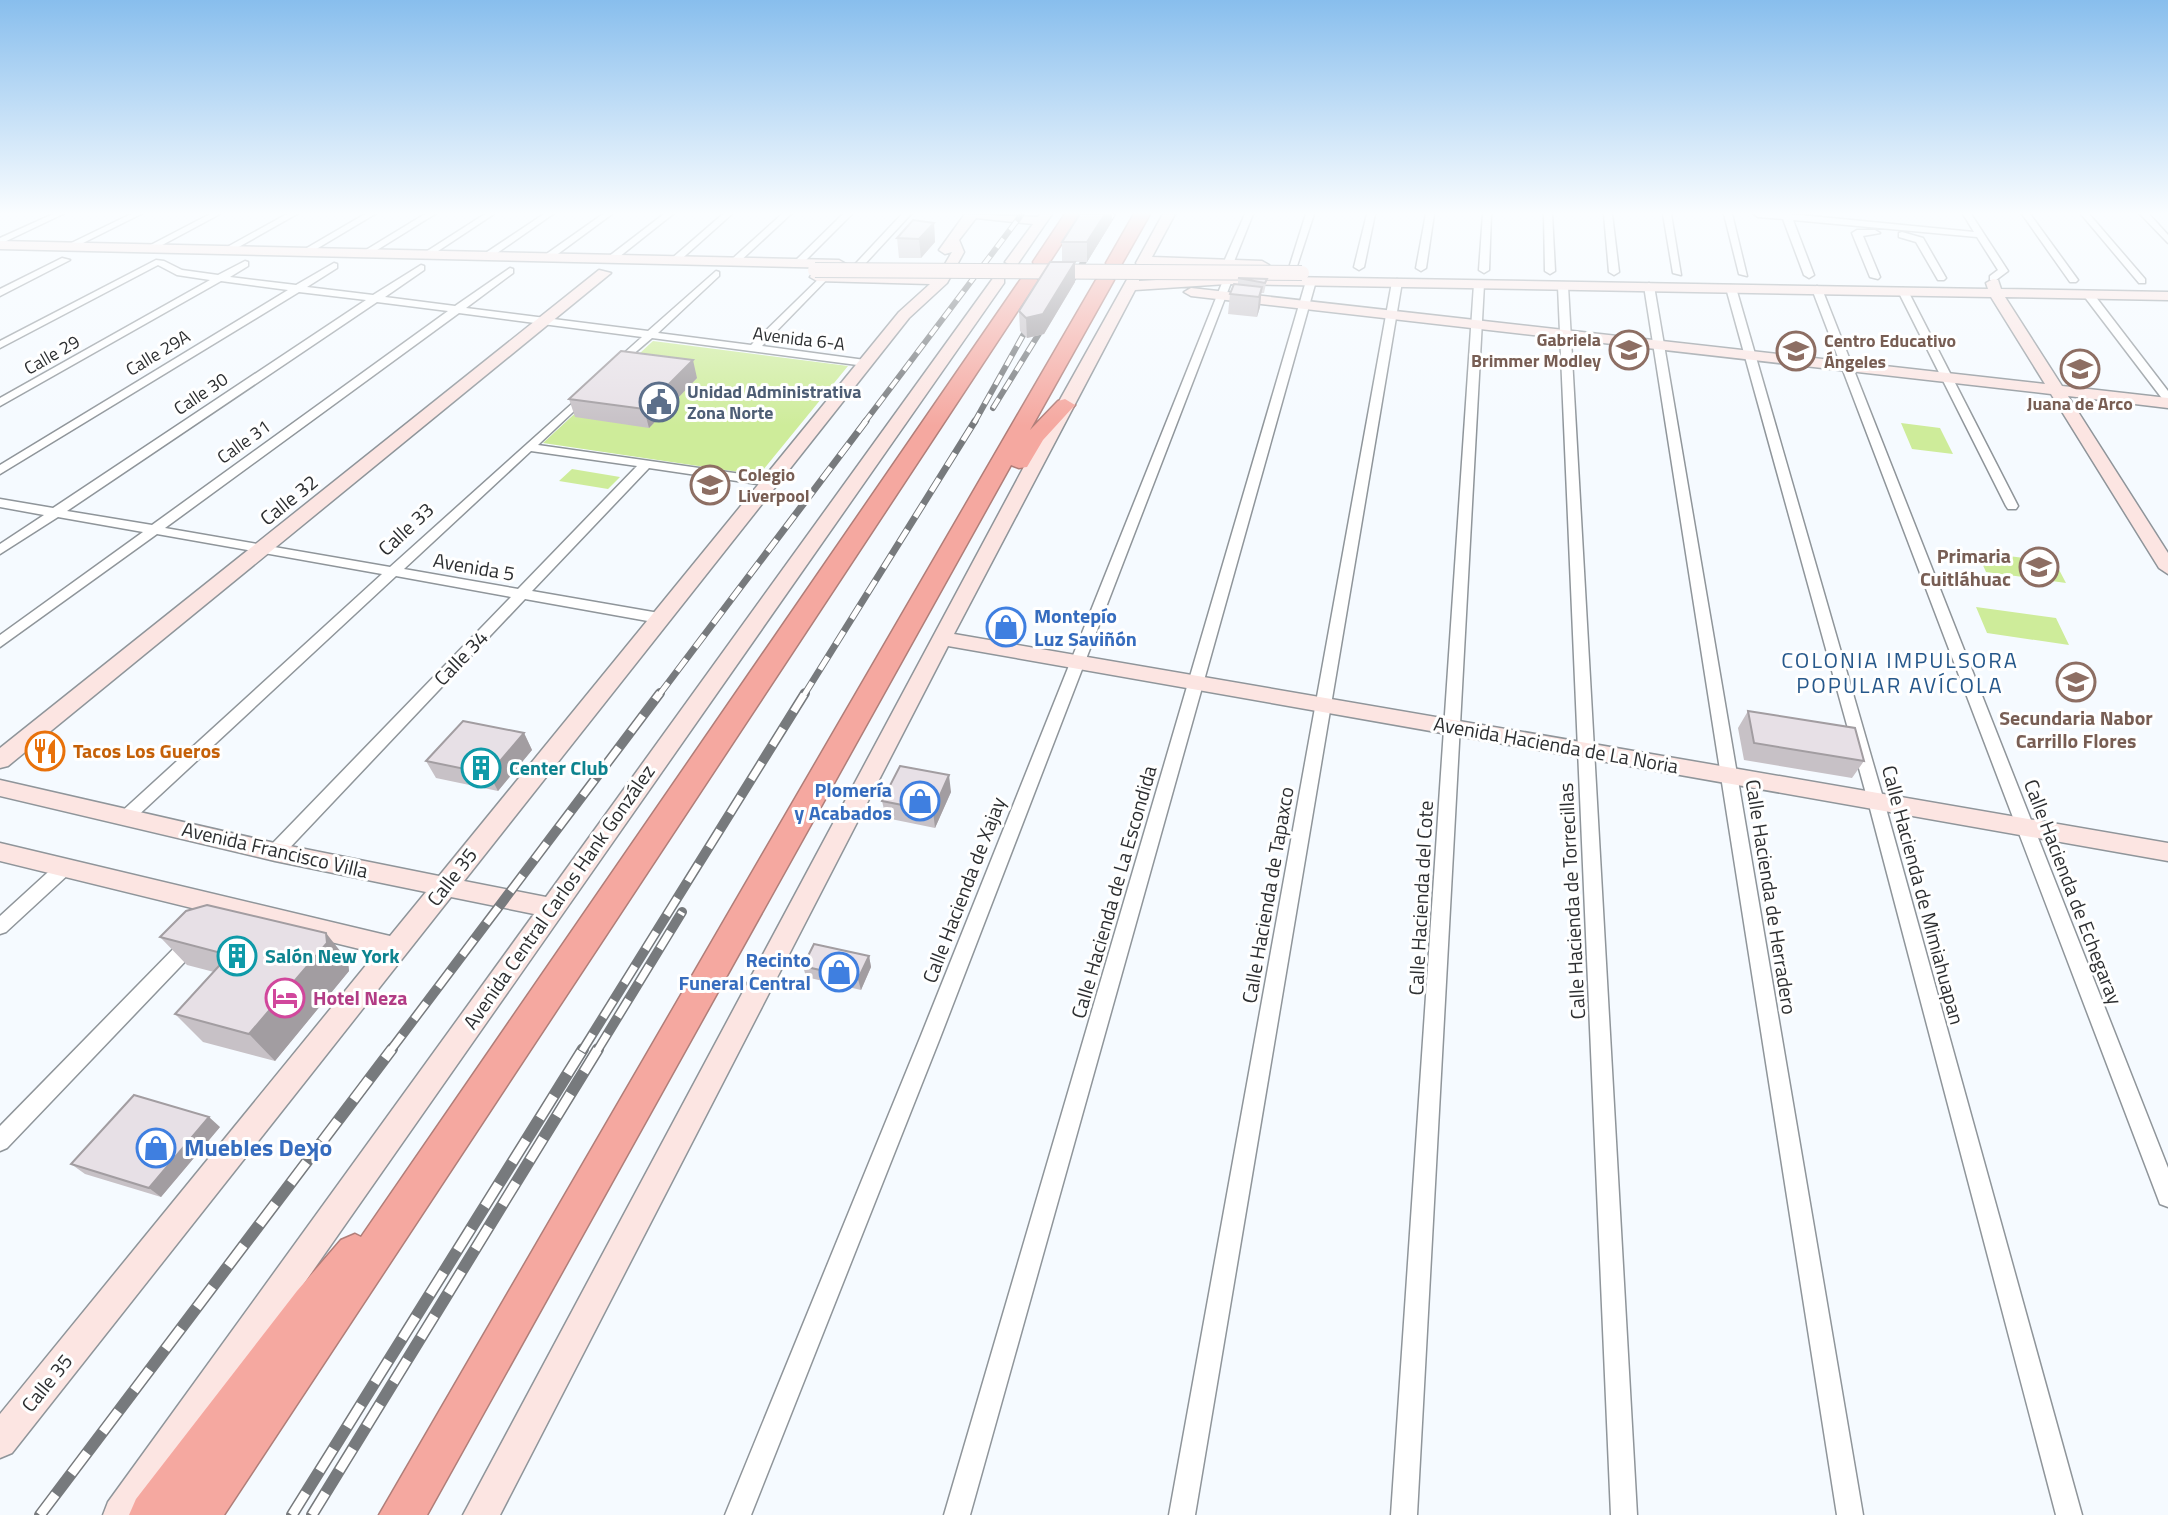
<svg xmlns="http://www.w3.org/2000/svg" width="2168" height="1515" font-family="'Titillium Web',sans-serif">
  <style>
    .green { fill: #ceec9a }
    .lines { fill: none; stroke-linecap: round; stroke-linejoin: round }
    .street-casing { stroke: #8f959a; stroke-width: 3 }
    .secondary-casing { stroke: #8f959a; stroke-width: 3 }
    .highway-casing { stroke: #af7e79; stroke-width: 3 }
    .street { fill: #fff; fill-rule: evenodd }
    .secondary { fill: #fce5e2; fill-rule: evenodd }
    .highway { fill: #f5a8a0; fill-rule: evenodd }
    .rail-far3-casing { stroke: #777a7d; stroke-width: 6 }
    .rail-far2-casing { stroke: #777a7d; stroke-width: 7 }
    .rail-far1-casing { stroke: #777a7d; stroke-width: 10 }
    .rail-casing { stroke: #777a7d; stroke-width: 12 }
    .rail-far3 { stroke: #fff; stroke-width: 4; stroke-dasharray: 11; stroke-linecap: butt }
    .rail-far2 { stroke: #fff; stroke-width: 5; stroke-dasharray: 15; stroke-linecap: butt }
    .rail-far1 { stroke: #fff; stroke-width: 7; stroke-dasharray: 20; stroke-linecap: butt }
    .rail { stroke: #fff; stroke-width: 9; stroke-dasharray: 26; stroke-linecap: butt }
    .secondary-bridge-casing { stroke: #8f959a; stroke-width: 16; stroke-linecap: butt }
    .secondary-bridge { stroke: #fce5e2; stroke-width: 14 }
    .wall { fill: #c7c1c6 }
    .shaded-wall { fill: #a29da1 }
    .building { fill: #e7e0e6; stroke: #a29da1; stroke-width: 2 }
    .labels { text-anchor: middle; stroke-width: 6; stroke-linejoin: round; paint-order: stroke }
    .far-street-label { font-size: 18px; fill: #2d2f31; stroke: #fff }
    .far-education-label { font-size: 18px; font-weight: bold; fill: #785e54; stroke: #fff; text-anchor: start }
    .far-service-label { font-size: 18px; font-weight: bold; fill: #4e5e75; stroke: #fff; text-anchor: start }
    .street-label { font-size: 20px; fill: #2d2f31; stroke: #fff }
    .education-label { font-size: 20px; font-weight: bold; fill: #785e54; stroke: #fff; text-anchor: end }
    .shop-label { font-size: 20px; font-weight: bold; fill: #366cbe; stroke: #fff; text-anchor: end }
    .food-label { font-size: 20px; font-weight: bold; fill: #c56008; stroke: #fff; text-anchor: start }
    .culture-label { font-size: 20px; font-weight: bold; fill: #0d838f; stroke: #fff; text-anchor: start }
    .hotel-label { font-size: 20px; font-weight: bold; fill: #b23c85; stroke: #fff; text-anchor: start }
    .neighbourhood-label { font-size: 22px; letter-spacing: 2px; fill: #26588b; stroke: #fff }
    .near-shop-label { font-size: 24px; font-weight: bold; fill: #366cbe; stroke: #fff; text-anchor: start }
  </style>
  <rect width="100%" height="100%" fill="#f5faff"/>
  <path class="green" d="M653 341 848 366 759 475 543 443Z
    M1901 423 1940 428 1953 454 1912 449Z
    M572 469 620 477 608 489 559 481Z
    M1977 552 2055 562 2066 583 1986 572Z
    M1976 607 2056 618 2069 645 1987 633Z"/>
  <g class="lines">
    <defs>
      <path id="street" d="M53 214H63L0 244V238Z
        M131 214H141L71 249 63 247Z
        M210 214H220L151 251 143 249Z
        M287 214H297L228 253 220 251Z
        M365 214H375L308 254 300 252Z
        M425 214H435L369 255 361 253Z
        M485 214H494L429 257 421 255Z
        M544 214H553L490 258H484V254Z
        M603 214H612L551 259H545V255Z
        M664 214H673L614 261H608V257Z
        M723 214H732L677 263H671V259Z
        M782 214H791L737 264H731V260Z
        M843 214H852L800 266H794V262Z
        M902 214H911L851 279H845V275Z
        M1245 214H1253L1233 264 1225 266 1223 264Z
        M1306 214H1314L1297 266 1289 268Z
        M1367 214H1375L1364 267 1359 270 1354 267Z
        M1426 214H1434L1426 268 1421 271 1416 268Z
        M1483 214H1491L1489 270 1484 273 1479 270Z
        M1544 214H1552L1555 271 1550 274 1545 271Z
        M1604 214H1612L1619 272 1614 275 1609 272Z
        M1663 214H1671L1681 275 1673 273Z
        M1724 214H1732L1747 276 1739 274Z
        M1754 214H1790L1974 232 1963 214H1971L2008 271 1996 280H1990V276L1998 270 1977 237 1793 220 1814 275 1809 278 1804 275 1783 219 1758 217Z
        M2022 214H2030L2078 280 2076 282H2070Z
        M2081 214H2089L2145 279V283H2139Z
        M2140 214H2149L2168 235V243Z
        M1857 230H1875L1880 233 1863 236 1880 277 1878 279 1870 277 1852 233Z
        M1902 232 1923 238 1946 278 1944 280H1938L1916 242 1899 237V233Z
        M62 258 70 260 0 296V289Z
        M156 260 164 261 182 270 218 275 245 261 248 262V266L230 277 296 285 334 263 337 264V268L307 287 373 295 421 265 424 266V270L385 297 455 306 510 268 513 269V273L466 308 648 331 716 271 719 272V276L658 333 751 345 836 262 839 263V267L762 346 865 360 870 363 865 366 652 338 617 368 613 367V363L642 337 459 313 165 528 390 567 585 392 589 393V397L538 445 770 478 776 482 770 486 649 468 532 591 659 613 666 618 664 621 659 623 525 599 281 857H269L266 852 269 847 511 597 396 576 132 821H120L118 817 120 813 382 574 157 534 0 647V635L143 532 58 517 0 554V544L44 515 0 507V499L53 508 366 300 299 292 0 474V465L288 290 221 281 0 406V398L210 280 177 275 158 265 0 348V341ZM377 302 448 311 152 525 67 511ZM531 451 637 466 518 589 404 569Z
        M1224 278 1232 280 940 1038 751 1515H725L920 1038Z
        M1311 278 1316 281 970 1515H944L1306 281Z
        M1397 279 1402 282 1195 1515H1169L1392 282Z
        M1479 281 1484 284 1417 1515H1391L1474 284Z
        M1563 283 1568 286 1637 1515H1611L1558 286Z
        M1649 283 1654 286 1863 1515H1837L1644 286Z
        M1731 285 1736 288 1884 801 2082 1515H2056L1868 801 1726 288Z
        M1817 286 1822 289 2168 1168V1207L2160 1204 2157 1196 1812 289Z
        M1903 288 1908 291 2018 506 2016 509H2008L2006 506 1898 291Z
        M2088 291 2092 292 2168 391V402L2164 401 2084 296V292Z
        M64 861 70 863 73 868 70 873 6 932 0 934V916L58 863Z
        M191 935 198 938 200 943 198 948 7 1148 0 1151V1126L184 938Z"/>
      <path id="secondary" d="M965 214 1038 217 1040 214H1052L1017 265 1012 266 1005 262 1033 224 976 218 959 240 964 252 947 283 909 318 464 881 546 897 994 277H1004V283L142 1515H103L108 1502 534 914 451 897 12 1453 0 1458V1414L376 953 0 861V843L390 936 426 892 275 861 0 796V780L275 843 439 876 899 312 930 284 817 281 810 277 812 274 938 276 952 252 945 254 939 250Z
        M1163 214H1175L1152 257 1262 261 1269 265 1262 269 1138 266 1136 263Z
        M0 241 839 260 846 264 839 268 0 249Z
        M599 270 611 273 8 766 0 768V748Z
        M1129 276H1139V281L1227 276 1988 289 1986 283 1993 279 1998 280 2001 289 2168 292V300L2005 297 2062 386 2168 398V408L2068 396 2168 553V574L2159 568 2051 394 1191 296 1184 292 1191 288 2045 384 1991 297 1227 284 1135 290 954 634 2168 843V861L948 646 500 1515H463L1057 405Z"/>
      <path id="highway" d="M1065 214H1081L1047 266H1035L1033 262Z
        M1134 214H1150L1120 267H1108L1106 263Z
        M1029 275 1038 280 224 1515H129L136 1499 297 1291 341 1240 355 1234 361 1237 1023 276Z
        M1105 275 1114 280 1030 430 1058 401 1065 399 1075 405 1043 440 1027 467 1019 468 1011 465 427 1515H379L1096 280Z"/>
    </defs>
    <use href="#street" class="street-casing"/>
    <use href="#secondary" class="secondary-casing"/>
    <use href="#highway" class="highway-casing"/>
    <use href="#street" class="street"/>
    <use href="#secondary" class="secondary"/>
    <use href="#highway" class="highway"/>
    <defs>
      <path id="rail-far3" d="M993 408 1113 214
        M864 423 1022 214
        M974 423 1035 314"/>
      <path id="rail-far2" d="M659 695 866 421
        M804 695 975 421"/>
      <path id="rail-far1" d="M390 1051 660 693
        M582 1051 805 693
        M597 1051 682 912"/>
      <path id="rail" d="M40 1515 392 1049
        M292 1515 583 1049
        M312 1515 598 1049"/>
    </defs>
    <use href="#rail-far3" class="rail-far3-casing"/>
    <use href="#rail-far2" class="rail-far2-casing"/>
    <use href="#rail-far1" class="rail-far1-casing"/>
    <use href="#rail" class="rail-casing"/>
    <use href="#rail-far3" class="rail-far3"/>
    <use href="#rail-far2" class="rail-far2"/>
    <use href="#rail-far1" class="rail-far1"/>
    <use href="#rail" class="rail"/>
    <defs>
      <path id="secondary-bridge" d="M815 270 1302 273"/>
    </defs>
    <use href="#secondary-bridge" class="secondary-bridge-casing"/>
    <use href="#secondary-bridge" class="secondary-bridge"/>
  </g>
  <path class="wall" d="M1080 214H1112V221L1087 262H1062V242Z
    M934 223 935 242 921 258H899L897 238Z
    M1075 262V282L1044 334 1027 338 1020 331 1019 311Z
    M1238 278 1267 279 1264 293H1261L1260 307 1257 317 1228 314 1230 294 1238 284Z
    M697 378 649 428 575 417 569 399Z
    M1748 711 1864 761 1852 778 1744 760 1738 728Z
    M524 733 532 750 498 791 436 778 426 761Z
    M951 792 935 828 886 818 882 801Z
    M160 937 348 961 349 971 275 1061 203 1042 175 1014 214 972 187 965Z
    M869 956 871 967 861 990 806 977 803 966Z
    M220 1127 161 1197 85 1174 71 1164Z"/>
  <path class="shaded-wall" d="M1105 214H1112V221L1087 262V242Z
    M934 223 935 242 921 258 919 239Z
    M1075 262V282L1044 334 1027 338 1026 318Z
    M1262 287 1260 307 1257 317 1259 297Z
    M693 360 697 378 649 428 644 409Z
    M524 733 532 750 498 791 489 774Z
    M949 775 951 792 935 828 933 811Z
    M326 933 348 961 349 971 275 1061 249 1034Z
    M869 956 871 967 861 990 858 979Z
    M209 1117 220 1127 161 1197 149 1188Z"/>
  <path class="building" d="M1080 214H1105L1087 242H1062Z
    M913 220 934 223 919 239 897 238Z
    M1050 262H1075L1043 314 1026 318 1019 311Z
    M1238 278 1267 279 1265 283Z
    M1234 284 1262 287 1259 297 1230 294Z
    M621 351 693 360 644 409 569 399Z
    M1748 711 1855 728 1864 761 1754 743Z
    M463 721 524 733 489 774 426 761Z
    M900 766 949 775 933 811 882 801Z
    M207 905 326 933 327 943 249 1034 175 1014 229 955 160 937 186 911Z
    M814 944 869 956 858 979 803 966Z
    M134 1095 209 1117 149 1188 71 1164Z"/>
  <linearGradient id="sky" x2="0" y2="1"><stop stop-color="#88beed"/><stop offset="0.5" stop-color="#fafdff"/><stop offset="1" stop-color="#fafdff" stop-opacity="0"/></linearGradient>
  <rect width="2168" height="426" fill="url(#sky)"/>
  <defs>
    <symbol id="school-ring" viewBox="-11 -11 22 22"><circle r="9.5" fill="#fff" stroke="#8d6e63" stroke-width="1.5"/><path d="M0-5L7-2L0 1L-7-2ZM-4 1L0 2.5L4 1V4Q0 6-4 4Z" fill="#8d6e63"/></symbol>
    <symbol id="civic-ring" viewBox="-11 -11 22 22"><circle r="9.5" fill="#fff" stroke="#5c6f8a" stroke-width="1.5"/><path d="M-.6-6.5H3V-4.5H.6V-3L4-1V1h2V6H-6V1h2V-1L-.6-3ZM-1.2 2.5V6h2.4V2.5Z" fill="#5c6f8a"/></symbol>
    <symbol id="shop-ring" viewBox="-11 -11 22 22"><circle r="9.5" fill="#fff" stroke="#3f7fe0" stroke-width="1.5"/><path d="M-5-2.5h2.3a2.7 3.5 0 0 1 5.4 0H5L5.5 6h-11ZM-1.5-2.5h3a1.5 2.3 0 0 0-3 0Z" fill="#3f7fe0"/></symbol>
    <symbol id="restaurant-ring" viewBox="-11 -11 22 22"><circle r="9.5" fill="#fff" stroke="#e8710a" stroke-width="1.5"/><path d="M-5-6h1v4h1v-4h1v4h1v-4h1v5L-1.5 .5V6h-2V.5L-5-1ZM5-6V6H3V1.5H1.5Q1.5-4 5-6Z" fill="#e8710a"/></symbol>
    <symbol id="building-ring" viewBox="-11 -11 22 22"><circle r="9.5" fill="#fff" stroke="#0f9aa8" stroke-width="1.5"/><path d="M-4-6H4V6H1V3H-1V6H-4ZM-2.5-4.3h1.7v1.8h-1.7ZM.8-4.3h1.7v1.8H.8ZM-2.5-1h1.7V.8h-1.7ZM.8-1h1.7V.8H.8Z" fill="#0f9aa8"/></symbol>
    <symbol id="hotel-ring" viewBox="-11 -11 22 22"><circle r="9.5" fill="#fff" stroke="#d1479c" stroke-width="1.5"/><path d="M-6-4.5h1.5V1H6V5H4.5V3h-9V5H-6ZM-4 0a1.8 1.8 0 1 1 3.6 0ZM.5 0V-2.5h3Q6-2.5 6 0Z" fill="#d1479c"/></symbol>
  </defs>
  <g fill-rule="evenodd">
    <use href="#school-ring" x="1607" y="328" width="44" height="44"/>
    <use href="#school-ring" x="1774" y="329" width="44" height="44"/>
    <use href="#school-ring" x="2058" y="347" width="44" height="44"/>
    <use href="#civic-ring" x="637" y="380" width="44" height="44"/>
    <use href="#school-ring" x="688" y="463" width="44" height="44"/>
    <use href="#school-ring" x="2017" y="545" width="44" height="44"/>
    <use href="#shop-ring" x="984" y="605" width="44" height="44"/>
    <use href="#school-ring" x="2054" y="660" width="44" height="44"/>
    <use href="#restaurant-ring" x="23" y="729" width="44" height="44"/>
    <use href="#building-ring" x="459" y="746" width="44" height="44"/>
    <use href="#shop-ring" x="898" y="779" width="44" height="44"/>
    <use href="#building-ring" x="215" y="934" width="44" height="44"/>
    <use href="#shop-ring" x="817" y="950" width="44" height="44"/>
    <use href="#hotel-ring" x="263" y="976" width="44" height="44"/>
    <use href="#shop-ring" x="134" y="1126" width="44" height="44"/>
  </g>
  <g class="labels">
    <g class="far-street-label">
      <text transform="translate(799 339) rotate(7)" y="6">Avenida 6-A</text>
      <text transform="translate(158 353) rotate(-31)" y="6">Calle 29A</text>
      <text transform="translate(52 355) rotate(-30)" y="6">Calle 29</text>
      <text transform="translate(201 394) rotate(-34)" y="6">Calle 30</text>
      <text transform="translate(244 442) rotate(-36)" y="6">Calle 31</text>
    </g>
    <g class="far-education-label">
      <text x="1601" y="346" text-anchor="end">Gabriela<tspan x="1601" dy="21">Brimmer Modley</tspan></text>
      <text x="1824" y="347">Centro Educativo<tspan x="1824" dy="21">Ángeles</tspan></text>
      <text x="2080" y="410" text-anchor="middle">Juana de Arco</text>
      <text x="738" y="481">Colegio<tspan x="738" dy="21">Liverpool</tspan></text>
    </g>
    <g class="far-service-label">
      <text x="687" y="398">Unidad Administrativa<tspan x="687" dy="21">Zona Norte</tspan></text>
    </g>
    <g class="street-label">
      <text transform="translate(289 500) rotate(-39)" y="7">Calle 32</text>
      <text transform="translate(406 529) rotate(-43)" y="7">Calle 33</text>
      <text transform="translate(474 567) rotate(10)" y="7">Avenida 5</text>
      <text transform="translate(461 658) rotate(-46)" y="7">Calle 34</text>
      <text transform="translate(1556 745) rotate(10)" y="7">Avenida Hacienda de La Noria</text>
      <text transform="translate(275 850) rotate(13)" y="7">Avenida Francisco Villa</text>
      <text transform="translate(452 877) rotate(-52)" y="7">Calle 35</text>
      <text transform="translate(964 890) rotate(-69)" y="7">Calle Hacienda de Xajay</text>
      <text transform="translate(1114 892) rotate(-74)" y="7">Calle Hacienda de La Escondida</text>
      <text transform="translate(2073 892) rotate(69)" y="7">Calle Hacienda de Echegaray</text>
      <text transform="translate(1268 895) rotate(-80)" y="7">Calle Hacienda de Tapaxco</text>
      <text transform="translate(1923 895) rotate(75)" y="7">Calle Hacienda de Mimiahuapan</text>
      <text transform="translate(559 897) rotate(-55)" y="7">Avenida Central Carlos Hank González</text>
      <text transform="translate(1771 897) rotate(81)" y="7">Calle Hacienda de Herradero</text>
      <text transform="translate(1421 898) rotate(-87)" y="7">Calle Hacienda del Cote</text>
      <text transform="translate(1572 901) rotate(-93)" y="7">Calle Hacienda de Torrecillas</text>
      <text transform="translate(47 1383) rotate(-51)" y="7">Calle 35</text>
    </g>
    <g class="education-label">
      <text x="2011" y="563">Primaria<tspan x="2011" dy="23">Cuitláhuac</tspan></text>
      <text x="2076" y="725" text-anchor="middle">Secundaria Nabor<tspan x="2076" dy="23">Carrillo Flores</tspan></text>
    </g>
    <g class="shop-label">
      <text x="1034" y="623" text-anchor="start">Montepío<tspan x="1034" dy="23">Luz Saviñón</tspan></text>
      <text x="892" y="797">Plomería<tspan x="892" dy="23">y Acabados</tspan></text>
      <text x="811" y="967">Recinto<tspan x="811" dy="23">Funeral Central</tspan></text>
    </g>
    <g class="food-label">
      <text x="73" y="758">Tacos Los Gueros</text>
    </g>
    <g class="culture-label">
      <text x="509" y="775">Center Club</text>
      <text x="265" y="963">Salón New York</text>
    </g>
    <g class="hotel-label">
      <text x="313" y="1005">Hotel Neza</text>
    </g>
    <g class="neighbourhood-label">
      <text x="1900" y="668">COLONIA IMPULSORA<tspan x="1900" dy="25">POPULAR AVÍCOLA</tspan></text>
    </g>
    <g class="near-shop-label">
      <text x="184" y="1156">Muebles Deʞo</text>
    </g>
  </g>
</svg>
